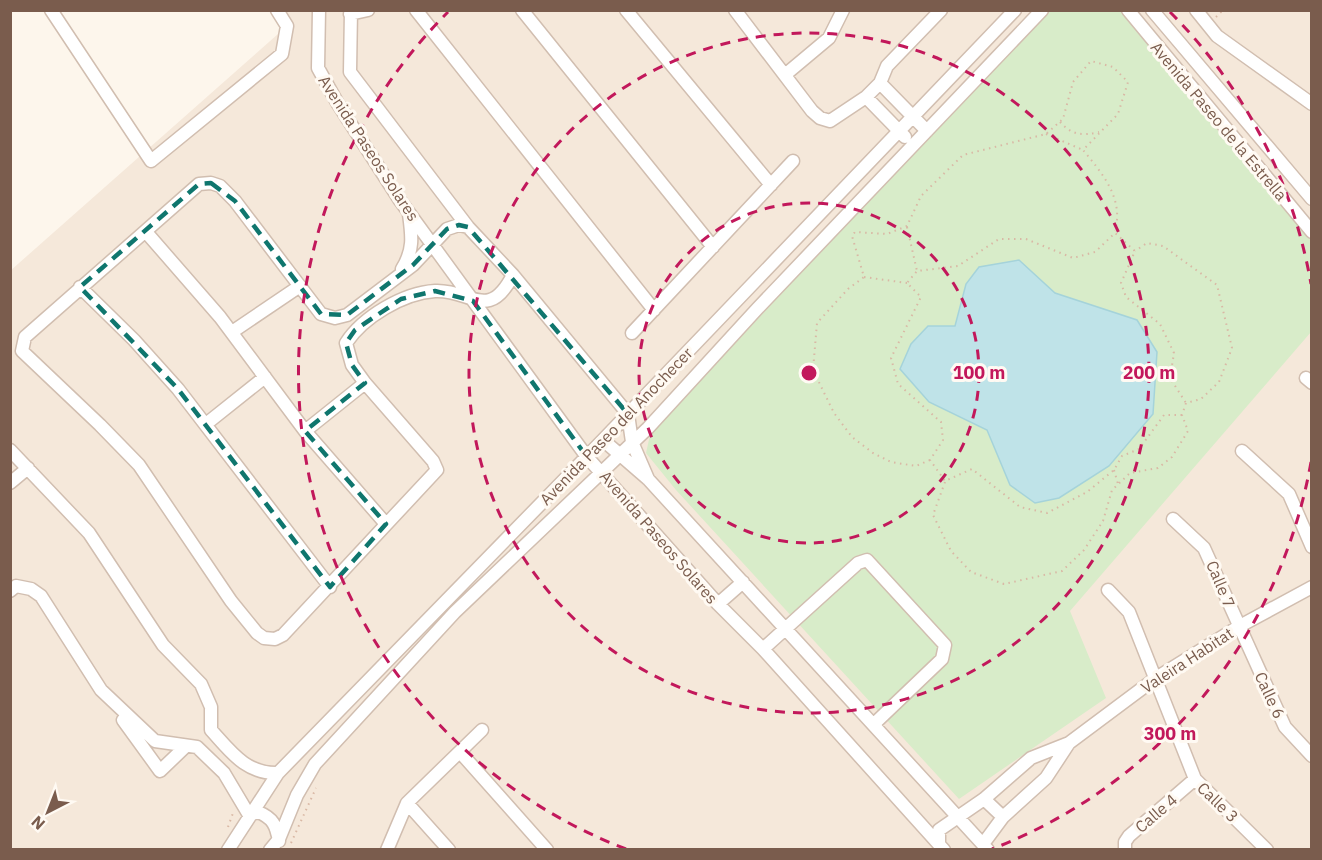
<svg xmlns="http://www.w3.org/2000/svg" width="1322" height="860" font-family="'IBM Plex Sans',sans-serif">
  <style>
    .residential { fill: #f5e8da }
    .green { fill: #d8ecc9 }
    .water { fill: #bfe3e8; stroke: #a5d3da; stroke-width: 1.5 }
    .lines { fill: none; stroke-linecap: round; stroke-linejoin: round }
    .minor-casing { stroke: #d1beb0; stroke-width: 15 }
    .path { stroke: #d9b8a5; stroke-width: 2; stroke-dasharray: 1.5 4.5; stroke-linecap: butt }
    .minor { stroke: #fff; stroke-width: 12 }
    .marked { fill: none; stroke: #0f766e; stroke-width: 4.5; stroke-dasharray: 12 8; stroke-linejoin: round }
    .ring { fill: none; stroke: #c2185b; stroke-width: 3; stroke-dasharray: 10 8 }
    .labels { text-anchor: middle; stroke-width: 6; stroke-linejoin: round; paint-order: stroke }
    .street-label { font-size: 16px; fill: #7a5c4d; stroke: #fffaf3 }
    .centre { fill: #c2185b; stroke: #fffaf3; stroke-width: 3 }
    .ring-label { font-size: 18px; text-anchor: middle; font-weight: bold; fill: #c2185b; stroke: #fffaf3; stroke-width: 6; stroke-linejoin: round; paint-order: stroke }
  </style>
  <rect width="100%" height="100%" fill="#fdf6ec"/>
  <path class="residential" d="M276 11H1311V849H11L10 271 287 26Z"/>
  <path class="green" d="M1043 11H1131L1311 220V332L1070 611 1106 698 959 799 676 490 646 453 650 435Z"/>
  <path class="water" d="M1019 260 1055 293 1137 320 1157 352 1153 414 1109 466 1059 498 1035 503 1010 485 987 430 929 402 900 369 911 344 928 326H955L966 284 979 267Z"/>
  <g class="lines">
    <defs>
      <path id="minor" d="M51 10 151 161 282 54 287 26 277 10
        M319 10 318 68 338 104 399 199 587 457 718 604 763 649 944 850
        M351 10 350 72 468 227 513 275 628 414 632 442 648 479
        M416 10 654 310
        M522 10 713 247
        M626 10 771 185
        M735 10 812 111 820 118 830 121 866 97 880 83 887 66 941 10
        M1128 10 1312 232
        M1152 10 1312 199
        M1196 10 1217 36 1312 104
        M350 14 368 10
        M786 74 829 38 843 10
        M880 83 927 131
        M866 97 905 137
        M468 227 459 225 447 229 413 265 347 315 335 318 321 314 235 201 220 186 211 183 199 184 25 337 22 351 100 425 139 465 231 601 257 633 264 638 275 639 283 635 437 470 433 461 365 383 352 365 346 343C363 317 403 293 435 291 471 289 488 323 513 275
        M146 232 220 317 305 431 386 524
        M402 269C414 250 412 236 409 214
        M80 287 134 340 178 389 330 587
        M232 332 300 286
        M632 333 793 161
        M1306 378 1312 383
        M206 424 265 377
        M305 431 365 383
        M603 440 648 479 988 850
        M10 450 89 533 163 645 201 684 211 707V730C231 752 246 774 278 773
        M1242 451 1289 494 1312 547
        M10 483 28 468
        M1173 519 1204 548 1285 727 1312 756
        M1108 590 1129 612 1195 779 1267 850
        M10 591 16 586 31 589 41 596 101 690 155 741 197 747 224 773 249 815 258 812C273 818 276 825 279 841
        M718 604 743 582
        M763 649 858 563 867 560 945 645 942 659 874 724
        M123 720 160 771 185 747
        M460 752 547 850
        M984 799 1003 817
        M407 803 449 850
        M939 844V830L984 799 1031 758 1069 743 1156 678 1238 627 1312 587
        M983 844 1003 817 1046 778 1069 743
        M228 850 278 773 603 440 1015 10
        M270 850 279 839 297 795 315 764 455 612 648 428 757 309 1042 10
        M387 850 407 803 482 730
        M1125 850V842L1129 836 1195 779"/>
    </defs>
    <use href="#minor" class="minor-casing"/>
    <path class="path" d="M1216 17 1223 10
      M1060 122C1072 135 1082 136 1099 132
      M1046 134 1083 150
      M907 227 917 271
      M864 277 907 283
      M1182 415H1164L1139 449 1122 456 1114 470 1087 492 1047 513 1020 507 972 469 945 481 930 460 943 440 941 422 898 384 891 358 921 297 907 283 917 271 958 266 999 239H1026L1073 258 1095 252 1115 233 1135 251 1121 283 1126 297 1160 324 1174 353 1170 378 1186 403
      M930 460 916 466 891 462 873 453 852 437 834 413 813 370 817 323 848 289 864 277 852 236 855 232 887 234 907 226 921 196 963 155 1046 134 1063 119 1073 82 1091 61 1113 67 1128 82 1118 114 1083 150C1103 174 1124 199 1115 231
      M1114 470 1118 484
      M945 482 933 515 951 551 971 572 1004 584 1062 571 1084 550 1103 521 1112 490 1130 473 1158 468 1172 457 1188 431 1182 415 1186 403 1201 399 1219 382 1232 348 1217 285 1163 246 1147 243 1135 251
      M228 827 233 813
      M291 843 316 788"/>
    <use href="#minor" class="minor"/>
  </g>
  <path class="marked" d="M211 183 235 201 321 314 347 315 413 265 447 229 459 225 468 227 628 414 587 457 473 301 435 291 401 299 355 330 346 343 352 365 365 383 305 431 386 524 330 587 178 389 80 287 199 184Z"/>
  <g class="ring">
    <circle cx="809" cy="373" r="170"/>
    <circle cx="809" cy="373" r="340"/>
    <path d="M1311 462A510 510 0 0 1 992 849M626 849A510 510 0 0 1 448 12M1170 12A510 510 0 0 1 1311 284"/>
  </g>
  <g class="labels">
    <g class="street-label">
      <text transform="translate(1219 121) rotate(50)" y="6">Avenida Paseo de la Estrella</text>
      <text transform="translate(369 148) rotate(57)" y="6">Avenida Paseos Solares</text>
      <text transform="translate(616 426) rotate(-46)" y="6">Avenida Paseo del Anochecer</text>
      <text transform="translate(659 537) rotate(49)" y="6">Avenida Paseos Solares</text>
      <text transform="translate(1221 584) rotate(67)" y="6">Calle 7</text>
      <text transform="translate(1187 660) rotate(-33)" y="6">Valeira Habitat</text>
      <text transform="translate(1270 695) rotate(65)" y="6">Calle 6</text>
      <text transform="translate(1218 802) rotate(44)" y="6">Calle 3</text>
      <text transform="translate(1156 813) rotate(-41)" y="6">Calle 4</text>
    </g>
  </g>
  <circle cx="809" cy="373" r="9" class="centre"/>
  <g class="ring-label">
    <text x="979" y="379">100 m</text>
    <text x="1149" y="379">200 m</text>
    <text x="1170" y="740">300 m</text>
  </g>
  <rect width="1322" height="860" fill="none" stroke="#7a5c4d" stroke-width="24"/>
  <g transform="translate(48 812) rotate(222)" stroke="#fffaf3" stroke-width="4.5" paint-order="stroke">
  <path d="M0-4.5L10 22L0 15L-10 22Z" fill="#7a5c4d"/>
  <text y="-9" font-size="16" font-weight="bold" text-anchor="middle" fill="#7a5c4d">N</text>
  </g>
</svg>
